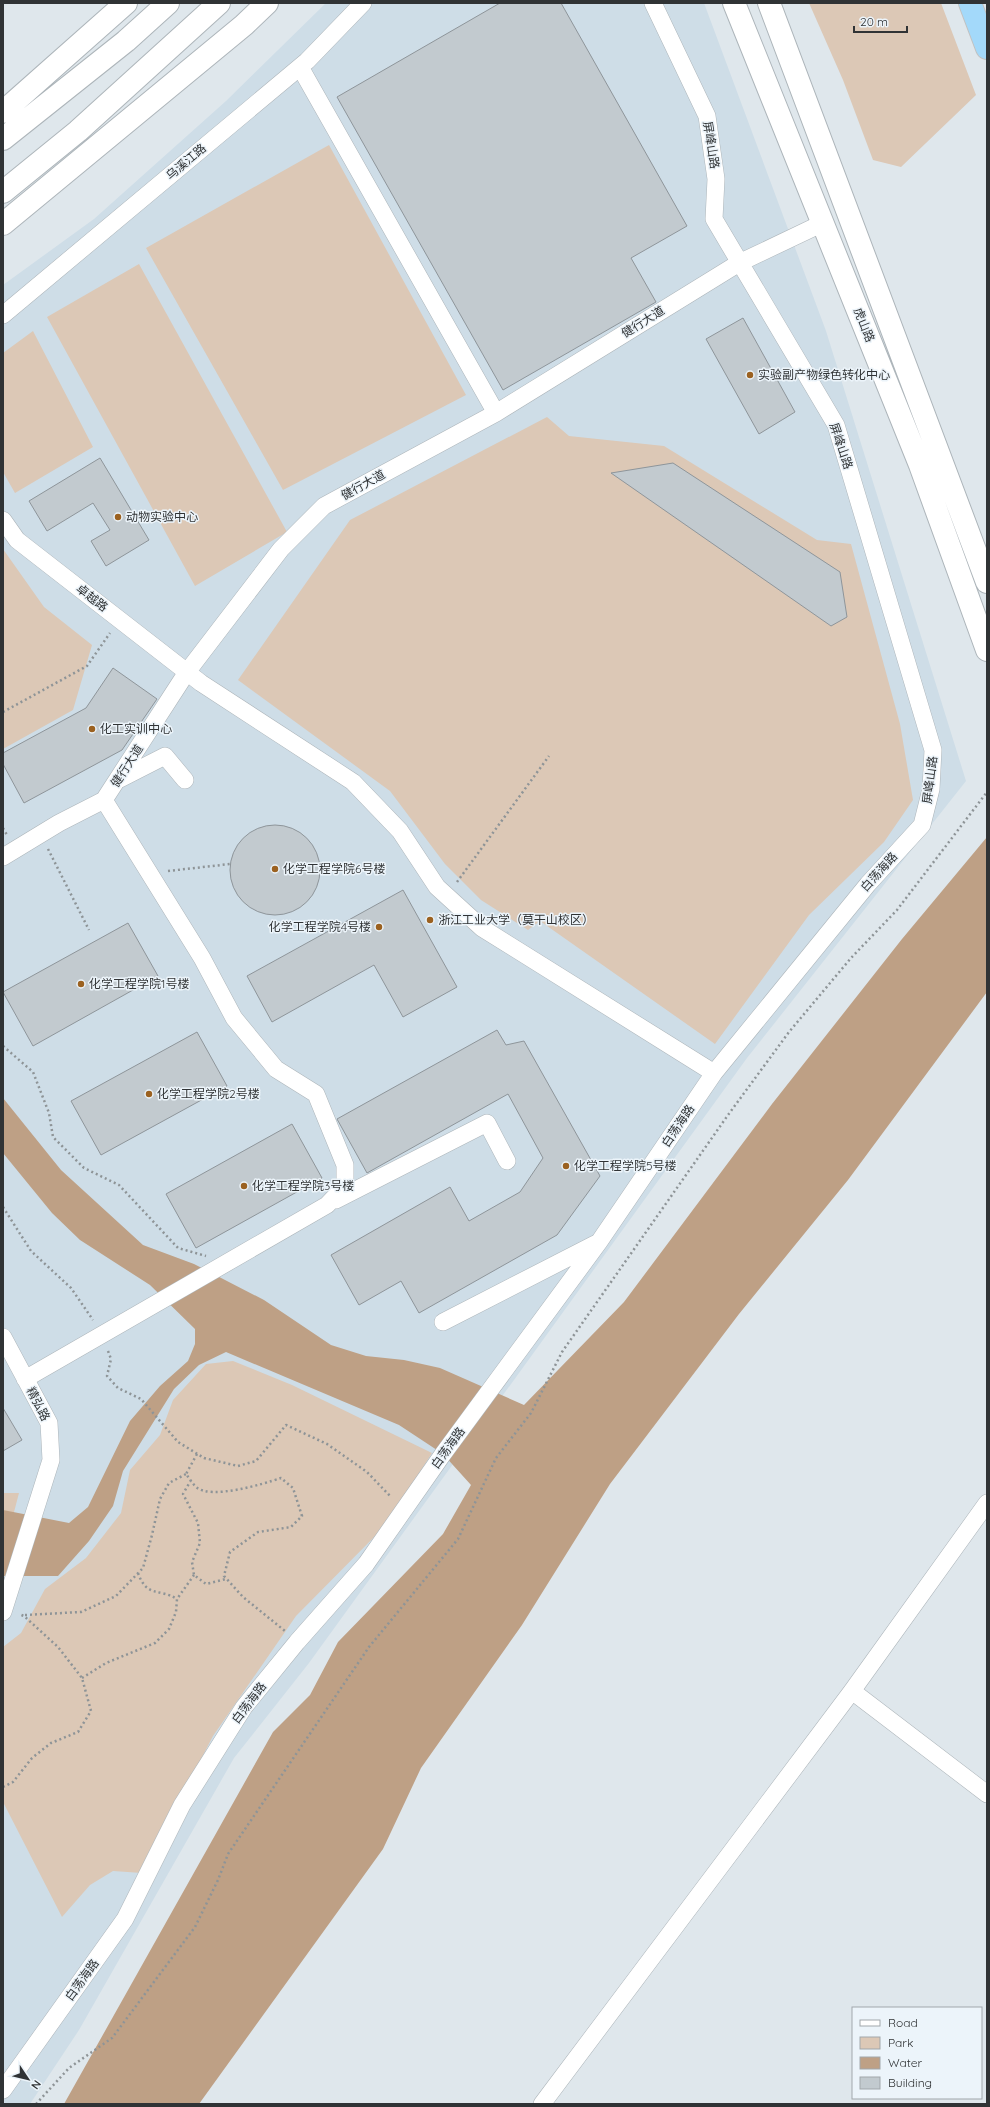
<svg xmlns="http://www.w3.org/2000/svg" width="990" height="2107" font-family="Quicksand,'Noto Sans SC',sans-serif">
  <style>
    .built { fill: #cedde7 }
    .green { fill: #dcc8b6 }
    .water { fill: #bea085 }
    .building { fill: #c2cacf; stroke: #8e959a }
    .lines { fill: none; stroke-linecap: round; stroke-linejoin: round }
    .street-casing { stroke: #adb5ba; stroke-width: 18 }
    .secondary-casing { stroke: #adb5ba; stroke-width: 24 }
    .highway-casing { stroke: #c1c2c2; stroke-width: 24 }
    .path { stroke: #8e9497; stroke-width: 2.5; stroke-dasharray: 2 3; stroke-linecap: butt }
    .street { stroke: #fff; stroke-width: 17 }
    .secondary { stroke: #fff; stroke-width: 22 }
    .highway { stroke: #a3d9fa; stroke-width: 22 }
    .poi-dot { fill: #9b6120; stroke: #ecf4fa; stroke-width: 1.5 }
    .labels { text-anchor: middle; stroke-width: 3; stroke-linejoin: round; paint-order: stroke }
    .street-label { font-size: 12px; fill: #303335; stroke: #ecf4fa }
    .poi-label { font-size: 12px; fill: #303335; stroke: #ecf4fa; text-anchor: start }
  </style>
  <rect width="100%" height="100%" fill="#dfe7ec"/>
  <path class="built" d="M326 3H704L826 331 966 781 747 1058 309 1663 234 1758 79 2030 30 2104H3V285L94 219 226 101Z"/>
  <path class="green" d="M809 3H941L976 95 901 167 873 160 843 80Z
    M329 145 466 395 283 490 146 248Z
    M139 264 287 532 195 586 47 317Z
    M33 331 93 447 15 493 3 472V353Z
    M547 417 569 436 664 446 817 540 851 544 900 724 913 800 884 842 809 915 715 1044 540 921 528 930 481 900 445 864 390 791 238 680 350 520Z
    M3 549 44 607 92 645 73 710 3 749Z
    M233 1361 292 1385 432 1453 387 1524 296 1616 213 1736 142 1873 113 1871 90 1885 62 1917 3 1802V1647L21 1633 45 1589 86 1558 121 1513 130 1470 160 1435 173 1400 206 1364Z
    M3 1493H19L3 1554Z"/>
  <path class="water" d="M987 837V992L848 1180 739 1314 610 1484 522 1625 421 1768 383 1849 199 2104H64L273 1732 310 1695 338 1642 443 1534 471 1485 443 1454 399 1425 226 1352 199 1365 174 1389 123 1471 113 1506 89 1541 58 1576H3V1510L69 1523 88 1507 130 1421 160 1386 188 1361 195 1344V1329L150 1285 80 1240 52 1213 3 1153V1098L61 1170 143 1245 194 1264 264 1300 331 1345 366 1356 404 1360 440 1368 524 1405 624 1302 772 1104 902 939Z"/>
  <path class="building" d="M500 3H561L687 226 631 258 656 302 503 390 337 97Z
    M743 318 795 412 759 434 706 339Z
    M100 458 149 540 106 566 91 541 110 530 93 503 47 531 29 501Z
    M673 463 840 572 847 617 831 626 611 473Z
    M113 668 157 699 122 750 24 803 3 764V753L86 708Z
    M230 870a45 45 0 1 1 90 0a45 45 0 1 1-90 0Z
    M403 890 457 987 403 1017 374 965 272 1022 247 976Z
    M128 923 158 976 33 1046 3 992Z
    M497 1030 506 1045 524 1041 600 1176 557 1235 419 1313 401 1281 359 1305 331 1255 450 1187 469 1221 520 1192 543 1158 508 1094 367 1173 337 1119Z
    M197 1032 227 1086 101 1155 71 1101Z
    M292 1124 322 1178 196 1248 166 1194Z
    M3 1408 22 1440 3 1451Z"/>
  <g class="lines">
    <defs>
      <path id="street" d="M300 67 496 413
        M3 315 307 61 363 3
        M3 520 17 540 201 683 353 782 400 831 437 887 482 928 714 1073
        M120 779 165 756 185 780
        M3 857 59 823 104 800 187 672 281 549 324 506 496 413 739 263 823 223
        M336 1200 487 1123 507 1161
        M443 1322 595 1244
        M3 1337 49 1423 51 1460 3 1612
        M25 1379 327 1205 345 1186V1165L316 1094 276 1069 234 1018 202 958 104 800
        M852 1691 987 1794
        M3 2090 125 1919 182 1805 244 1707 297 1642 366 1564 443 1454 599 1242 714 1073 868 884 922 825 931 789 933 750 836 425 714 219 716 179 707 116 653 3
        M542 2104 852 1691 987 1503"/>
      <path id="secondary" d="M734 3 920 465 987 650
        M769 3 987 582
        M3 112 126 3
        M3 139 126 41 168 3
        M3 192 78 131 219 3
        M3 224 244 25 267 3"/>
      <path id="highway" d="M970 3 987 48"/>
    </defs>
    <use href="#street" class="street-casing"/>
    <use href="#secondary" class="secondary-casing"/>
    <use href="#highway" class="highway-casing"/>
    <path class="path" d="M3 712 87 666 110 633
      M3 828 7 835
      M48 849 89 930
      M168 871 230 864
      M457 882 549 756
      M3 1046 33 1072 49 1113 53 1137 84 1168 119 1185 178 1248 206 1256
      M3 1207 31 1251 71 1288 93 1320
      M108 1351 111 1359 107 1376 118 1388 141 1399 178 1442 204 1458 238 1466 256 1461 286 1425 327 1444 367 1472 391 1497
      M197 1454 186 1474C189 1478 192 1483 196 1487 211 1500 263 1484 281 1478L293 1488 302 1516 291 1527 258 1532 230 1552 224 1576 243 1597 285 1631
      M191 1480 183 1494 198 1523 200 1543 192 1562 194 1575 206 1584 226 1579
      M138 1573C147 1598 159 1588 177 1599
      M25 1615 81 1612 116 1596 143 1568 152 1535 160 1499 169 1483 186 1474
      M82 1678 106 1663 155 1643 169 1629 176 1612 177 1599 194 1575
      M3 1787 13 1782 32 1758 51 1743 78 1732 91 1711 82 1678 58 1647 24 1616 19 1614
      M36 2104 69 2068 112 2038 195 1927 218 1880 228 1854 369 1647 458 1539 496 1458 531 1413 562 1352 728 1115 789 1032 851 958 897 910 987 792"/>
    <use href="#street" class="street"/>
    <use href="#secondary" class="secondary"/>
    <use href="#highway" class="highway"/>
  </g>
  <g class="poi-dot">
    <circle cx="750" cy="375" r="4"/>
    <circle cx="118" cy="517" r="4"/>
    <circle cx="92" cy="729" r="4"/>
    <circle cx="275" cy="869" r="4"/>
    <circle cx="430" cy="920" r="4"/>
    <circle cx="379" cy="927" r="4"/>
    <circle cx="81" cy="984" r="4"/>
    <circle cx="149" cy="1094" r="4"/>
    <circle cx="566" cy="1166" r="4"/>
    <circle cx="244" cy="1186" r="4"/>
  </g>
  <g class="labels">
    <g class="street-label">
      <text transform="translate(711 145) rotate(81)" y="4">屏峰山路</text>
      <text transform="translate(186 162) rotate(-40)" y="4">乌溪江路</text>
      <text transform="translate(643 322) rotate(-32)" y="4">健行大道</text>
      <text transform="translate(864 325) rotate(68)" y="4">虎山路</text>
      <text transform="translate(841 446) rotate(71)" y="4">屏峰山路</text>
      <text transform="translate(363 485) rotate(-29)" y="4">健行大道</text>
      <text transform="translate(92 598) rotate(38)" y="4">卓越路</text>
      <text transform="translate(127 766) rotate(-57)" y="4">健行大道</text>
      <text transform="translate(930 780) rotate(-83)" y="4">屏峰山路</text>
      <text transform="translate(879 872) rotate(-48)" y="4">白荡海路</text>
      <text transform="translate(678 1126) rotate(-56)" y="4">白荡海路</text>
      <text transform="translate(38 1404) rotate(63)" y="4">精弘路</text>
      <text transform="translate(448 1448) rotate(-54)" y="4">白荡海路</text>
      <text transform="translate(249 1703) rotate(-53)" y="4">白荡海路</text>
      <text transform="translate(82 1980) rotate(-54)" y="4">白荡海路</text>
    </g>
    <g class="poi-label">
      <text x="758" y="379">实验副产物绿色转化中心</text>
      <text x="126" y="521">动物实验中心</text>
      <text x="100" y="733">化工实训中心</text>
      <text x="283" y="873">化学工程学院6号楼</text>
      <text x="438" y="924">浙江工业大学（莫干山校区）</text>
      <text x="371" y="931" text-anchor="end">化学工程学院4号楼</text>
      <text x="89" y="988">化学工程学院1号楼</text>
      <text x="157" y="1098">化学工程学院2号楼</text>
      <text x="574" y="1170">化学工程学院5号楼</text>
      <text x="252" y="1190">化学工程学院3号楼</text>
    </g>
  </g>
  <rect width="990" height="2107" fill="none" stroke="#303335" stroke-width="8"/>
  <rect x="852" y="2007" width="130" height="92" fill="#ecf4fa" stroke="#a1a7ab"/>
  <rect x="860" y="2020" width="20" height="6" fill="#ffffff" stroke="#a1a7ab"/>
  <text x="888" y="2027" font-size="12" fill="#303335">Road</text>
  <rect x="860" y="2037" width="20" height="12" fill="#dcc8b6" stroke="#a1a7ab"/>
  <text x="888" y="2047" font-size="12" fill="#303335">Park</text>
  <rect x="860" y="2057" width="20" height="12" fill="#bea085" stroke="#a1a7ab"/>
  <text x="888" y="2067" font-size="12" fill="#303335">Water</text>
  <rect x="860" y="2077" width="20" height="12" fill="#c2cacf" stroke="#a1a7ab"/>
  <text x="888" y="2087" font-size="12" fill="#303335">Building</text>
  <g transform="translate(28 2079) rotate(125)" stroke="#ecf4fa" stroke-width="3" paint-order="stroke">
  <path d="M0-3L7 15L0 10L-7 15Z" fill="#303335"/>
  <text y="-6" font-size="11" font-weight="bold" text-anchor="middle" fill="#303335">N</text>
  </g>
  <path d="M854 26v6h53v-6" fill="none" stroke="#303335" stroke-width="2"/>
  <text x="860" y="26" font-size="12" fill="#303335" stroke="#ecf4fa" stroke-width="3" paint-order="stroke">20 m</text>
</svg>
